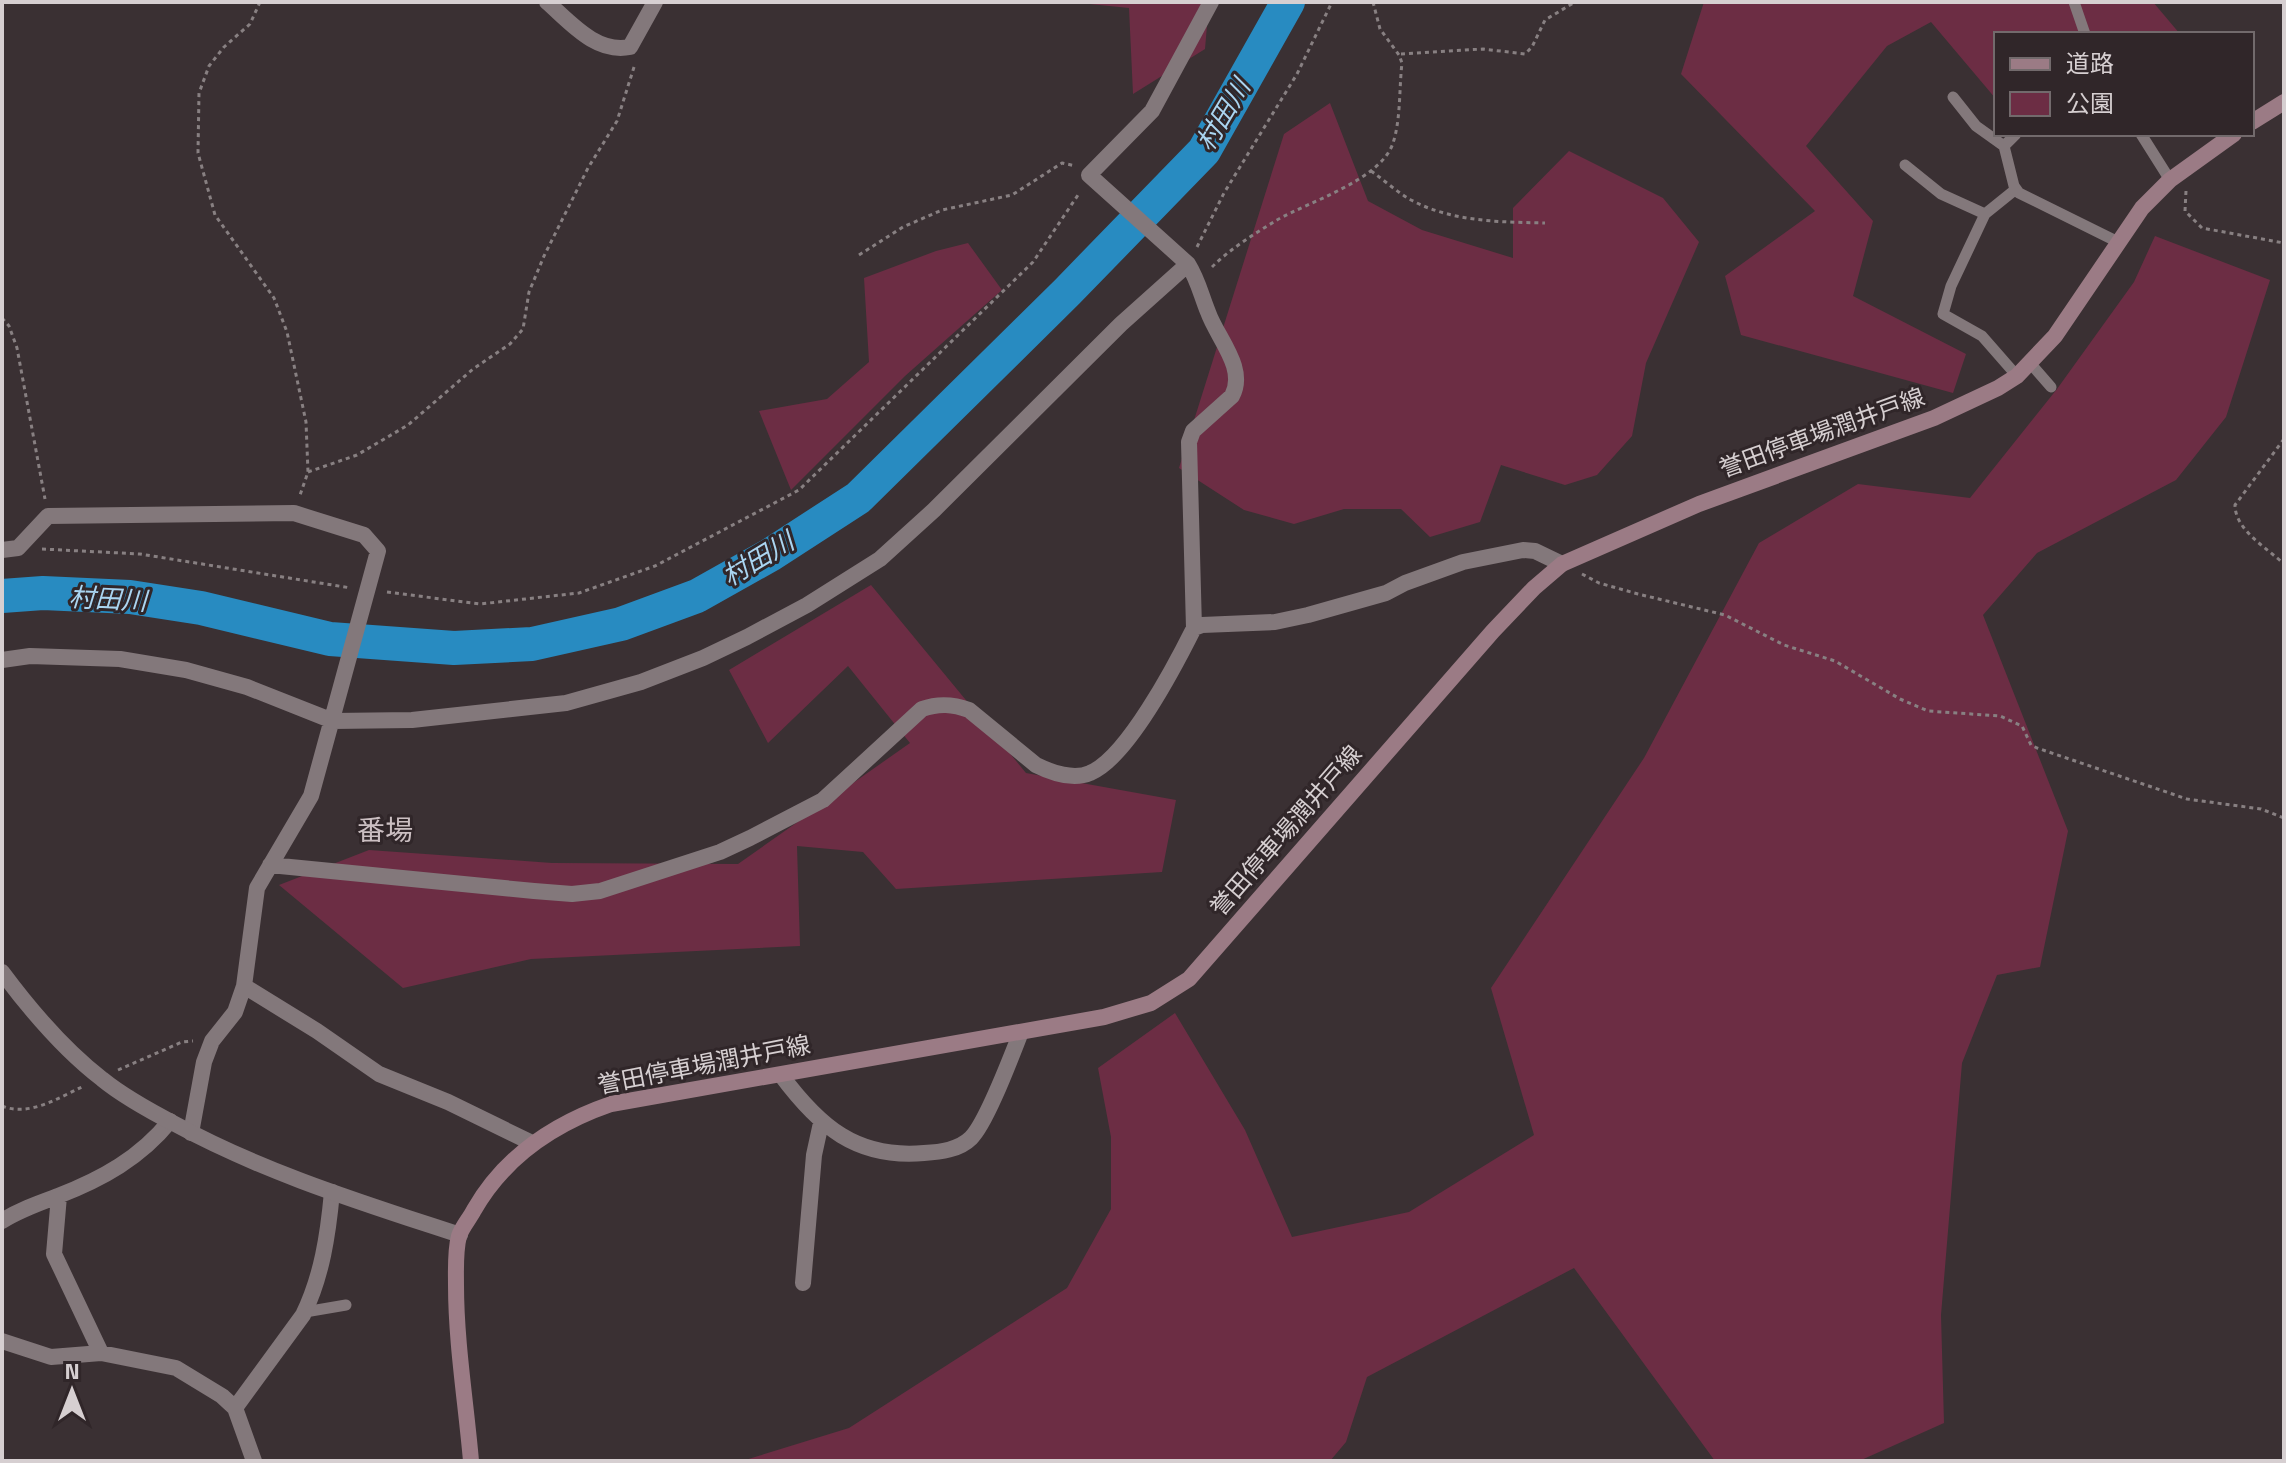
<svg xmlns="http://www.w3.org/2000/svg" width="2286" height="1463" font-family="'Titillium Web','Noto Sans JP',sans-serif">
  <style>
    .green { fill: #6c2d44 }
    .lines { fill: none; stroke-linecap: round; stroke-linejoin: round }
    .river { stroke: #288bc1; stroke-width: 34 }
    .path { stroke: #888082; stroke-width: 3; stroke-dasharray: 4 4; stroke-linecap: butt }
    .service { stroke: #83787b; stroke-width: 11 }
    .minor { stroke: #83787b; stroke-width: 16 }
    .tertiary { stroke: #83787b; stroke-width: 16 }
    .secondary { stroke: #9b7b85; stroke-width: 16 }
    .labels { text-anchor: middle; stroke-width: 6; stroke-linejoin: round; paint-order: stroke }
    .street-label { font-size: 24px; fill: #d6cfd1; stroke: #302629 }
    .water-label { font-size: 26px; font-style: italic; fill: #aad5f1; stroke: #302629 }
    .quarter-label { font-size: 28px; fill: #cbbfc2; stroke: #302629 }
  </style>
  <rect width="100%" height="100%" fill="#3a3033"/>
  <path class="green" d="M1070 2H1209L1205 49 1133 94 1129 8Z
    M1704 2H2153L2180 34H1996V99L1931 22 1887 46 1806 146 1873 221 1853 296 1966 354 1953 393 1741 335 1725 276 1815 211 1681 74Z
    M1330 103 1368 201 1422 230 1513 258V208L1569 151 1663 198 1699 242 1646 363 1632 436 1597 475 1565 485 1501 465 1480 522 1430 537 1401 509H1344L1294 524 1244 510 1179 468 1284 134Z
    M2155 236 2270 280 2226 417 2176 480 2037 553 1983 615 2068 831 2040 967 1997 975 1962 1063 1941 1315 1944 1423 1859 1461H1715L1574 1268 1367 1377 1346 1442 1330 1461H742L849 1428 1067 1288 1111 1209V1137L1098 1068 1175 1013 1245 1130 1292 1237 1409 1212 1534 1135 1491 988 1644 758 1759 543 1858 484 1970 498 2057 389 2134 282Z
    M968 243 1002 290 905 376 791 490 759 411 827 399 869 362 864 278 936 251Z
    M871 585 1026 773 1176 800 1162 872 896 889 863 852 797 846 800 946 531 959 403 988 279 885 369 850 552 863 738 864 910 743 848 666 768 743 729 670Z"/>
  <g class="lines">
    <path class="river" d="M2 596 43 593 130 597 201 608 330 639 454 648 532 644 621 624 697 596 770 555 858 498 1067 292 1204 151 1288 2"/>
    <path class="path" d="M260 2 250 24 224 47 209 66 199 93 198 153 215 215 274 298 287 332 306 422 308 472 299 498
      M1401 54 1483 49 1525 54 1532 47 1545 20 1575 2
      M1371 171C1384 180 1397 192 1411 200 1452 222 1500 222 1545 223
      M2186 191 2185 211 2202 228 2284 243
      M1197 247 1224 193 1297 74 1332 2
      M859 255 903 227 942 210 1012 195 1062 163 1076 166
      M1212 267C1230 249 1254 234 1277 220 1308 202 1381 180 1393 143 1401 119 1399 88 1402 63L1399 55 1380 29 1373 2
      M2 318 9 326 17 348 45 499
      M2284 439 2235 505C2235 530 2267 548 2284 564
      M308 472 357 455 408 425 473 369 510 344 523 329 529 292 544 256 588 168 617 121 635 64
      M42 549 140 554 351 588
      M1582 574 1599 583 1638 594 1725 615 1784 645 1835 661 1900 699 1928 711 2000 716 2022 726 2031 745 2037 748 2187 799 2261 809 2284 818
      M387 592 480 604 579 593 655 566 799 490 1033 262 1080 192
      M118 1070 182 1042 193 1041
      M2 1106C29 1117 58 1098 82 1087"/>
    <path class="service" d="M2074 2 2085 34
      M1953 97 1976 126 2004 146 2014 186 2019 193 2118 242
      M2141 134 2170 180
      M2004 146 2016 134
      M1905 165 1941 194 1985 214
      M2016 189 1985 214 1951 286 1943 314 1982 336 2017 376
      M2031 364 2051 387
      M305 1312 346 1305"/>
    <path class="minor" d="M547 2C570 22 596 54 630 47L655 2
      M2 550 18 548 48 516 294 513 364 535 378 551 311 796 257 888 244 986 235 1012 212 1041 204 1062 191 1133
      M1194 628 1189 442 1193 431 1232 396C1247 368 1217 338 1208 312 1201 295 1198 280 1188 264L1089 175 1152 111 1211 2
      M2 660 30 656 120 659 186 670 247 687 333 721 412 720 566 703 641 682 703 658 747 637 807 605 880 559 934 510 1121 324 1188 264
      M270 865 534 891 572 894 600 891 720 852 750 838 823 800 922 709C939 703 953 704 969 710L1036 765C1052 773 1074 780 1090 773 1127 758 1176 664 1194 628L1202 625 1275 622 1308 615 1386 593 1405 583 1463 562 1523 550 1535 551 1562 564
      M244 986 317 1031 379 1074 448 1102 532 1143
      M781 1075C819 1126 856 1159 924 1153 940 1152 959 1150 971 1138 987 1122 1011 1057 1021 1032
      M59 1196 54 1254 101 1353
      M2 1221C19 1210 39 1203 58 1196 102 1179 140 1158 170 1121
      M803 1283 814 1155 821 1123
      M2 1341 51 1357 101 1353 176 1368 222 1396 235 1408 254 1461
      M235 1408 303 1315C322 1276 328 1235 332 1192"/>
    <path class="tertiary" d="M2 972C31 1011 63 1049 102 1079 124 1097 150 1111 175 1124 265 1173 363 1203 460 1235"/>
    <path class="secondary" d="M2252 122 2284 102
      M471 1461C466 1403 456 1343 456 1285 456 1269 455 1251 459 1236 462 1227 470 1218 474 1210 505 1156 553 1124 611 1104L1104 1017 1151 1003 1189 979 1493 631 1534 588 1562 564 1699 504 1934 418 1998 388 2017 376 2055 336 2142 208 2170 180 2234 134"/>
  </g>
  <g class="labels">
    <g class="street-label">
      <text transform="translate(1822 433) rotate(-20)" y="8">誉田停車場潤井戸線</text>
      <text transform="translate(1286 831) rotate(-49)" y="8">誉田停車場潤井戸線</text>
      <text transform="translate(704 1065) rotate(-11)" y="8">誉田停車場潤井戸線</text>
    </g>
    <g class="water-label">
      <text transform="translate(1223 115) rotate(-59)" y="9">村田川</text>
      <text transform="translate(758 559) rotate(-31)" y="9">村田川</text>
      <text transform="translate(108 599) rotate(3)" y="9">村田川</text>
    </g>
    <g class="quarter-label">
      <text x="385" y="840">番場</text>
    </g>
  </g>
  <rect width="2286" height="1463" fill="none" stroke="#d6cfd1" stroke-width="8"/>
  <rect x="1994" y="32" width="260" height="104" fill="#302629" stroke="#726a6c" stroke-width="2"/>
  <rect x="2010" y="58" width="40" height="12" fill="#9b7b85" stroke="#726a6c" stroke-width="2"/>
  <text x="2066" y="72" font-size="24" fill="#d6cfd1">道路</text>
  <rect x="2010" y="92" width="40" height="24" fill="#6c2d44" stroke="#726a6c" stroke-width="2"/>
  <text x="2066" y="112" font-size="24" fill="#d6cfd1">公園</text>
  <g transform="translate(72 1391)" stroke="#302629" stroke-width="6" paint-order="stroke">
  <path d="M0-6L14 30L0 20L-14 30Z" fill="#d6cfd1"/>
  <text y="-12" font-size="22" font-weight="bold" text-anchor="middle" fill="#d6cfd1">N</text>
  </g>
</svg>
